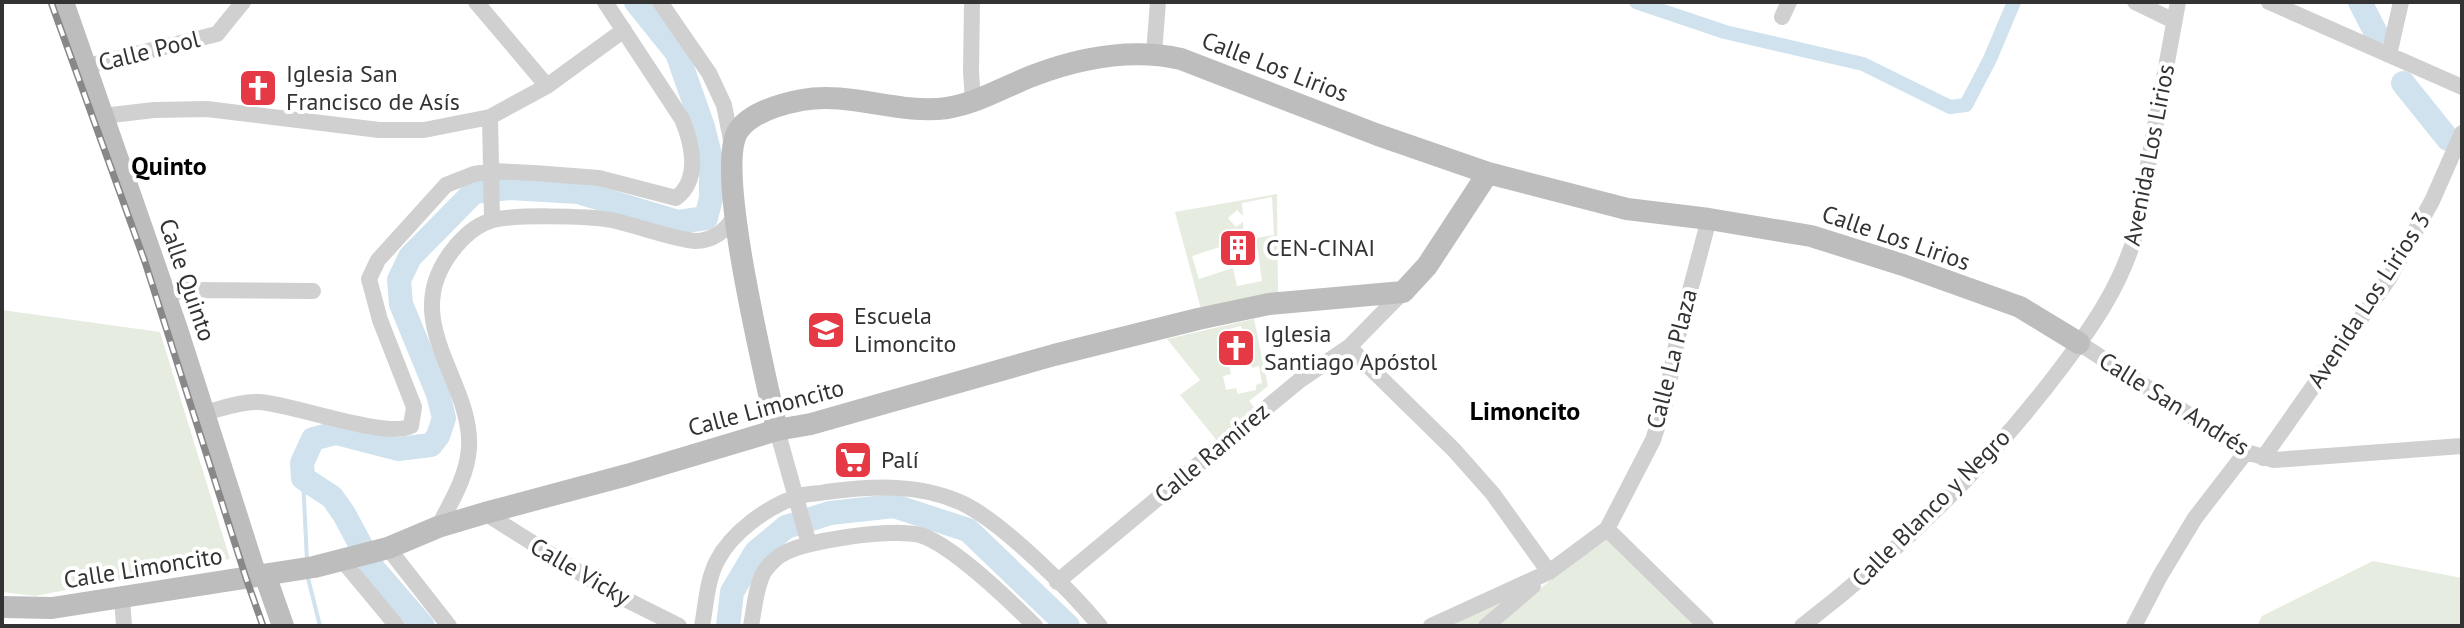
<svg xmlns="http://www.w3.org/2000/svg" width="2464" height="628" font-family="'PT Sans',sans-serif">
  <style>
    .green { fill: #e6ecdf; fill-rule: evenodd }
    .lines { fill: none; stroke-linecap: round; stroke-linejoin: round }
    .stream { stroke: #cfe2ee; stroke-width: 4 }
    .canal { stroke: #cfe2ee; stroke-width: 14 }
    .river { stroke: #cfe2ee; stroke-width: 24 }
    .street { stroke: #d0d0d0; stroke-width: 16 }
    .secondary { stroke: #bdbdbd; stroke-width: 22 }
    .rail-casing { stroke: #888; stroke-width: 7 }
    .rail { stroke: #fff; stroke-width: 4; stroke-dasharray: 12; stroke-linecap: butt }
    .labels { text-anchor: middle; stroke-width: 8; stroke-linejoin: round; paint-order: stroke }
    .street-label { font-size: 24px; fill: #333; stroke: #fff }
    .poi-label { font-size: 24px; fill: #333; stroke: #fff; text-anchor: start }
    .neighbourhood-label { font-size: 26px; font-weight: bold; fill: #000; stroke: #fff }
  </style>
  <rect width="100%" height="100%" fill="#fff"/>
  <path class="green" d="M1277 194 1278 294 1201 309 1175 212ZM1272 197 1274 235 1256 238 1262 281 1237 286 1233 268 1199 279 1192 256 1244 239 1243 222 1236 227 1228 218 1237 210 1243 216 1242 203Z
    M2 310 160 332 230 559 35 596 2 592Z
    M1254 319 1268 386 1249 401 1257 411 1218 442 1180 395 1200 380 1167 339ZM1241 326 1252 368 1259 366 1262 383 1256 385V390L1238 394 1236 388 1226 390 1223 376 1231 374 1221 331Z
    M1604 536 1697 626H1495Z
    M2373 561 2462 578V626H2257L2262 616Z
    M1528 585 1480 626H1458L1454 621Z"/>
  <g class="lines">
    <path class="stream" d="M303 478 307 561
      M307 574 320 626"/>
    <path class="canal" d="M1636 2 1725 32 1863 64 1950 107 1966 105 1990 59 2014 2"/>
    <path class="river" d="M2360 2 2376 33
      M2403 83 2448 139
      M423 626 373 568 344 514 332 497 303 478 302 463 313 439 336 433 398 449 431 445 438 436 444 418 438 394 401 304 399 280 410 257 474 192 510 188 578 192 678 222 706 218 711 198V159L703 127 677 53 636 2
      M728 626 732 592 756 552 786 527 830 513 894 506 968 530 1068 626"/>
    <path class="street" d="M476 2 547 86
      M660 2 709 73 724 105 732 145
      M972 2 971 72 973 101
      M2135 2 2174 21
      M2269 2 2462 87
      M1782 17 1789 2
      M1154 53 1158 2
      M2389 55 2401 2
      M87 66 217 34 243 2
      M103 116 154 110 207 109 379 130H424L490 117 547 86 624 30
      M490 117 492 220
      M165 294 188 290 313 291
      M2079 343 2246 452 2274 460 2462 446
      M1349 347 1454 450 1493 494 1549 572
      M204 413C221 409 241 401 259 402 293 404 386 439 411 426L414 407 380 320 369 279 378 260 446 185 474 174 493 171 534 173 599 178 676 198C701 179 692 143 682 119L605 2
      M777 430 809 544
      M2263 458 2388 280 2432 201 2462 133
      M485 513 607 590 679 626
      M438 527C451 502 467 477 469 448 473 380 397 322 452 251 462 238 474 226 490 221 510 214 589 216 611 220 636 225 671 239 695 241 712 241 726 231 734 217
      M1607 529 1706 626
      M388 548 449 626
      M342 560 397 626
      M1057 582 1300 380 1349 347 1403 292
      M122 598 124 626
      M702 626C706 605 707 580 717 561 731 533 767 507 796 497 805 493 817 494 826 492 874 486 920 483 964 504 1004 524 1071 591 1100 626
      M751 626C754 610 756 586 764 572 767 567 776 558 781 555 804 540 893 528 920 535 951 544 1011 602 1035 626
      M1431 626 1549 572 1607 529 1653 440 1665 403 1678 336 1709 219
      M1486 626 1533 586
      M1802 626C1898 552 1988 465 2061 368 2092 327 2120 287 2135 236L2178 2
      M2134 626 2160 576 2195 518 2246 452"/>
    <path class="secondary" d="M63 2 177 329 256 576
      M777 430C766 377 714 169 738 131 751 112 781 104 802 100 850 91 899 115 947 108 978 103 1004 87 1032 76 1079 58 1132 48 1181 59L1378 135 1488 173 1627 209 1709 219 1811 236 1903 265 2020 307 2079 343
      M265 575 283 626
      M2 607 52 608 314 567 388 548 438 527 485 513 627 475 777 430 811 424 1054 355 1198 319 1269 304 1403 292 1427 266 1488 173"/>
    <defs>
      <path id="rail" d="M51 2 145 262 246 578 263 626"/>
    </defs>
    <use href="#rail" class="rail-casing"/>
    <use href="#rail" class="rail"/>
  </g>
  <defs>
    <symbol id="church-square" viewBox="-11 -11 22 22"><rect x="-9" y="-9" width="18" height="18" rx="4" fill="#e63946" stroke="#fff"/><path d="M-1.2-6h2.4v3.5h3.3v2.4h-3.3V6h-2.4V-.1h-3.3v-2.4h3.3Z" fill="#fff"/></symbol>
    <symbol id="building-square" viewBox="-11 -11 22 22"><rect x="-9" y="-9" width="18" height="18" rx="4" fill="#e63946" stroke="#fff"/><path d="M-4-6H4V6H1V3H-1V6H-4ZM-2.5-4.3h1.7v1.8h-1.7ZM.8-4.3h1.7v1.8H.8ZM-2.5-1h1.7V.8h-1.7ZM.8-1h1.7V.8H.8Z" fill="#fff"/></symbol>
    <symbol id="school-square" viewBox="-11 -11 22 22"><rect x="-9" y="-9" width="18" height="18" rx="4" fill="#e63946" stroke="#fff"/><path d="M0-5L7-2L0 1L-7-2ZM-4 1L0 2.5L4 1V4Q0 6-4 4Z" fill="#fff"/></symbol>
    <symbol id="supermarket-square" viewBox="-11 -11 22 22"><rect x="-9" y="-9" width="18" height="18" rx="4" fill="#e63946" stroke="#fff"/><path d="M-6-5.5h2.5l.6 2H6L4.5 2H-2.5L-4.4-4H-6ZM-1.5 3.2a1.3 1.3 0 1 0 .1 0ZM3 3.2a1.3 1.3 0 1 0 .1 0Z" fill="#fff"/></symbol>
  </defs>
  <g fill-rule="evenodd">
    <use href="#church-square" x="236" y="66" width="44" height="44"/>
    <use href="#building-square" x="1216" y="226" width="44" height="44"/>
    <use href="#school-square" x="804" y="308" width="44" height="44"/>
    <use href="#church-square" x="1214" y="326" width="44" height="44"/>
    <use href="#supermarket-square" x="831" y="438" width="44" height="44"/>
  </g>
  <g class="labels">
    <g class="street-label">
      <text transform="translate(149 51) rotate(-14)" y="8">Calle Pool</text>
      <text transform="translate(1275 67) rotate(21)" y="8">Calle Los Lirios</text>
      <text transform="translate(2149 155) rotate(-79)" y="8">Avenida Los Lirios</text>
      <text transform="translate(1896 238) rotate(19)" y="8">Calle Los Lirios</text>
      <text transform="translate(187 280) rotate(71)" y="8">Calle Quinto</text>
      <text transform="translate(2369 300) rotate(-57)" y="8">Avenida Los Lirios 3</text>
      <text transform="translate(1672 359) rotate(-76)" y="8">Calle La Plaza</text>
      <text transform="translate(2174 404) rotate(32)" y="8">Calle San Andrés</text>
      <text transform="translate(766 408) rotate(-15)" y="8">Calle Limoncito</text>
      <text transform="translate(1212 453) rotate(-40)" y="8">Calle Ramírez</text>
      <text transform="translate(1931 508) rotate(-45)" y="8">Calle Blanco y Negro</text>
      <text transform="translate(143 568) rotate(-9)" y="8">Calle Limoncito</text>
      <text transform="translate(580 572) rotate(30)" y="8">Calle Vicky</text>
    </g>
    <g class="poi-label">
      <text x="286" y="82">Iglesia San<tspan x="286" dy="28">Francisco de Asís</tspan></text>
      <text x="1266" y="256">CEN-CINAI</text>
      <text x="854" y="324">Escuela<tspan x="854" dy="28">Limoncito</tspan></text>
      <text x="1264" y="342">Iglesia<tspan x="1264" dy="28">Santiago Apóstol</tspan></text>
      <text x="881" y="468">Palí</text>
    </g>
    <g class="neighbourhood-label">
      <text x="169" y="175">Quinto</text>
      <text x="1525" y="420">Limoncito</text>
    </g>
  </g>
  <rect width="2464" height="628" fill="none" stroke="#333333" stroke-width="8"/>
</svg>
